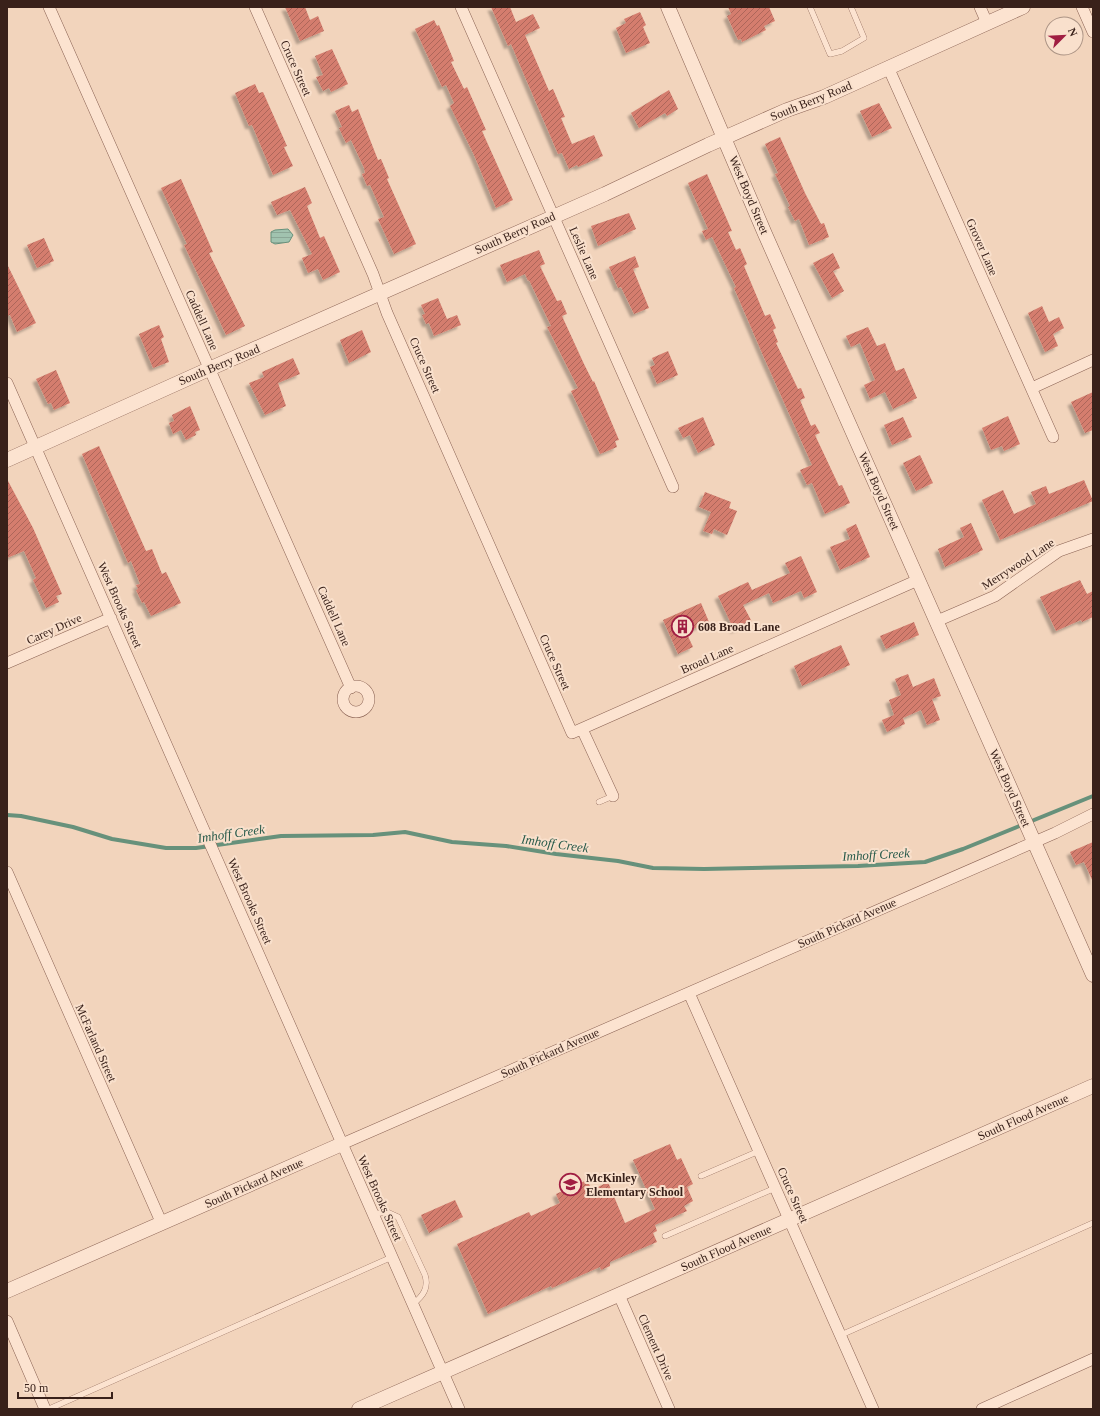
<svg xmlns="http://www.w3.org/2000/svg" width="1100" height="1416" font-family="'Times New Roman',serif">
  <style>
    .water { fill: url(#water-rules); stroke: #67917b }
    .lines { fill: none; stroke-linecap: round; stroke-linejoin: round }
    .stream { stroke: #67917b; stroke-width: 4 }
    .building { fill: url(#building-hatch); filter: url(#shadow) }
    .service-casing { stroke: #8b6354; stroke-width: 6 }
    .minor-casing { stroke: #8b6354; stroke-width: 12 }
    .tertiary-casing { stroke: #8b6354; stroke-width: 15 }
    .service { stroke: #fce3d0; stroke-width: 5.5 }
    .minor { stroke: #fce3d0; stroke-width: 11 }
    .tertiary { stroke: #fce3d0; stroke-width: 14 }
    .labels { text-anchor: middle; stroke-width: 4; stroke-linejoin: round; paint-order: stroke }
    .street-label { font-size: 12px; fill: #39211a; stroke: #f9e0cc }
    .poi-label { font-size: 12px; font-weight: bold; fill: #39211a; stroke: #f9e0cc; text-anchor: start }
    .water-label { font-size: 13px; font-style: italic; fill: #285a4a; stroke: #f9e0cc }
  </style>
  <defs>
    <pattern id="water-rules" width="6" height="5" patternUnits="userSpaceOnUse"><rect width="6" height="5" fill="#a1c3af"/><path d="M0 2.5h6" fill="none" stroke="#8ba796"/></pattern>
    <pattern id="building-hatch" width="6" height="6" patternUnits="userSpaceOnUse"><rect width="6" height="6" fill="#d47d6e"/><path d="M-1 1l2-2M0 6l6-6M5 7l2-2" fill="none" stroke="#ad665a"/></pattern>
    <filter id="shadow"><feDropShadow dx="-3.5" dy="3.5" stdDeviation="1" flood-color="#0004"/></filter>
  </defs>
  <rect width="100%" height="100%" fill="#f2d4bc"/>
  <path class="water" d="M288 229 293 235 289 242 275 244 271 242V232L275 230Z"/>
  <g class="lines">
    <path class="stream" d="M7 815 21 816 73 827 112 839 166 848H196L281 836 373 835 405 832 452 842 506 846 556 854 618 861 653 868 704 869 858 866 925 862 963 849 1093 796"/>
  </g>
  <path class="building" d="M285 7H305L310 20 318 16 324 31 300 41Z
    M491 7H510L516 22 533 14 540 28 525 35 549 91 553 89 565 117 561 118 572 144 594 135 603 156 578 167 577 165 569 169 562 153 558 154 519 63 511 44 508 46Z
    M728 7H769L775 21 764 26 766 30 742 42 741 39 738 40 727 16 731 14Z
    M640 12 646 25 643 27 650 43 626 53 616 28 626 23 624 19Z
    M434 20 437 26 439 25 454 61 451 62 464 89 467 87 486 130 482 131 513 200 496 208 474 155 450 106 454 103 446 85 442 87 415 29Z
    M332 49 348 84 331 92 329 88 323 91 316 77 323 75 315 56Z
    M255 84 259 93 263 92 287 146 284 147 293 166 273 175 252 125 249 126 235 93Z
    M669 90 678 109 667 116 665 113 639 128 631 113Z
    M879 103 892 128 872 137 860 111Z
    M349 105 352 112 358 109 378 160 381 159 389 178 387 179 416 244 394 254 378 219 384 217 370 185 367 186 362 174 365 173 364 168 351 140 346 143 339 128 342 127 335 111Z
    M780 137 805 193 821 224 824 223 829 237 809 245 799 219 795 221 788 207 790 206 775 174 778 173 765 144Z
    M707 174 732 231 728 232 736 250 740 248 747 264 744 266 765 316 770 314 776 328 773 330 778 342 776 343 798 389 801 388 805 398 800 400 811 426 815 424 820 433 815 435 839 486 842 485 850 503 825 514 812 483 807 485 800 470 812 465 765 360 734 288 736 287 712 237 706 240 702 231 708 229 688 183Z
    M181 179 213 252 209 253 245 326 226 335 184 245 187 244 161 188Z
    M305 187 312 203 307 206 320 238 324 236 340 272 323 280 318 269 308 273 302 258 312 254 290 210 277 215 271 202Z
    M629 213 636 229 598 246 591 226Z
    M44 238 54 261 37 268 27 245Z
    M539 250 545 264 540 266 557 301 561 300 567 314 562 316 584 364 593 382 594 381 619 440 615 441 617 447 600 454 571 391 578 388 547 327 551 326 529 280 528 281 525 274 507 282 500 265Z
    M833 253 840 268 833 271 844 291 832 298 813 263Z
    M635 256 639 267 633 269 649 308 634 314 621 287 618 288 609 267Z
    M7 264 36 323 17 332 10 315 7 316Z
    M438 298 447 319 457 315 461 325 434 336 429 323 426 324 422 315 425 314 421 305Z
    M1042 306 1049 322 1059 317 1064 328 1053 334 1058 346 1045 352 1028 313Z
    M159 325 164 337 161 339 169 362 153 368 139 334Z
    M868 327 877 346 885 343 896 371 904 368 917 398 893 409 885 392 870 399 864 385 875 380 860 343 851 347 846 336Z
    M362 330 371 352 349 363 340 340Z
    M668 351 678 375 657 384 650 367 655 365 652 358Z
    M293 358 300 374 278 383 286 406 265 415 249 383 264 377 262 372Z
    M56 370 70 403 54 410 51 403 48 404 36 379Z
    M1093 392V430L1085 433 1071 402Z
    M190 406 200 430 195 432 196 435 186 440 181 430 173 434 169 423 174 421 172 415Z
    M1008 416 1020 444 1004 451 1002 446 991 450 982 428Z
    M703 417 715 445 698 453 690 435 683 438 678 428Z
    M903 417 912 437 892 445 884 425Z
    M99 446 146 551 152 549 162 574 166 572 181 603 151 616 144 602 142 603 136 590 138 589 136 585 140 584 131 561 128 563 82 454Z
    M920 455 933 483 916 491 903 463Z
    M7 479 33 528 62 594 56 596 59 602 46 608 33 580 36 578 24 551 7 558Z
    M1084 480 1093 501 1000 540 982 500 1003 490 1014 514 1036 504 1031 492 1046 486 1049 494Z
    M705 492 731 502 729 508 737 511 727 535 714 529 712 534 703 531 711 512 699 507Z
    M971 523 983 550 945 567 938 549 964 537 960 528Z
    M856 524 870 557 840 570 830 547 850 539 846 529Z
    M801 556 817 592 804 598 801 591 773 603 769 593 743 605 752 622 734 630 718 596 748 582 752 590 790 573 785 563Z
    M1080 580 1087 594 1093 591V617L1082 622 1081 620 1056 631 1040 597Z
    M701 603 709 622 686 632 693 647 678 654 663 620Z
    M914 622 919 635 886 649 880 636Z
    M841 645 850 665 802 686 794 666Z
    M908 674 913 687 934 678 941 696 932 699 940 720 927 725 921 710 903 718 905 724 887 732 882 720 894 715 889 700 901 695 895 679Z
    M1093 842V882L1084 862 1076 865 1070 852Z
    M670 1144 677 1160 681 1158 693 1184 687 1187 693 1201 684 1206 687 1211 655 1225 657 1231 653 1233 657 1242 610 1262V1266L601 1270 600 1267 552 1288 551 1286 488 1314 457 1244 529 1212 531 1216 560 1203 556 1194 587 1180 592 1190 608 1182 625 1223 655 1209 633 1160Z
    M455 1200 463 1217 429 1233 421 1215Z"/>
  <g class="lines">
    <defs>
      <path id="service" d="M810 7 830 54 842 51 864 38 851 7
        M599 802 613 796
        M701 1176 759 1151
        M373 1214 387 1212 398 1217 425 1275C429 1288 423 1296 413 1304
        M665 1236 775 1188
        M841 1335 1093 1223
        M49 1409 392 1257"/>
      <path id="minor" d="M49 7 351 688
        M255 7 373 274 387 313 572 733 918 580
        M461 7 673 487
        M980 7 987 23
        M1082 7 1093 32
        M888 67 1053 437
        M7 383 459 1409
        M1032 388 1093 360
        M937 621 995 596 1059 551 1093 539
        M7 663 111 618
        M343 699a13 13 0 1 1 26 0a13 13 0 1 1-26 0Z
        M582 729 613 796
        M7 872 162 1224
        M689 993 873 1409
        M342 1144 1055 833 1093 814
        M619 1295 669 1409
        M7 1321 45 1409
        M982 1409 1093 1359"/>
      <path id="tertiary" d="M668 7 765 234 1093 975
        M7 460 209 369 605 194 708 145 787 110 824 97 1023 7
        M7 1291 342 1144
        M359 1409 1093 1086"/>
    </defs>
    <use href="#service" class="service-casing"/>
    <use href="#minor" class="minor-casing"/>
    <use href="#tertiary" class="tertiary-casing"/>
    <use href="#service" class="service"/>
    <use href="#minor" class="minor"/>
    <use href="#tertiary" class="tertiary"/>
  </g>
  <defs>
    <symbol id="building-ring" viewBox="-11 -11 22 22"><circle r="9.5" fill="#f9e0cc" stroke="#a01e42" stroke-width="1.5"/><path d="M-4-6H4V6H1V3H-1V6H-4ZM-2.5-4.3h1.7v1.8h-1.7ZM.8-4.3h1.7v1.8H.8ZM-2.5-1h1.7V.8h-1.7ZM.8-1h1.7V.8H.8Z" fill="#a01e42"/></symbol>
    <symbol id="school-ring" viewBox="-11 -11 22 22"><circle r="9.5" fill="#f9e0cc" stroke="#a01e42" stroke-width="1.5"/><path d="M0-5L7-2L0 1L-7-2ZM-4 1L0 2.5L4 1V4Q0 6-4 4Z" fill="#a01e42"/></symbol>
  </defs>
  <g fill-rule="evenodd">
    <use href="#building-ring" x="670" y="614" width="25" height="25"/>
    <use href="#school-ring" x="558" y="1172" width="25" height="25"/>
  </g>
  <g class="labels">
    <g class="street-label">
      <text transform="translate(296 68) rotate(66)" y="4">Cruce Street</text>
      <text transform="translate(811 101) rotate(-22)" y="4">South Berry Road</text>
      <text transform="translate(749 195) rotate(67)" y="4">West Boyd Street</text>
      <text transform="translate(515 233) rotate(-24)" y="4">South Berry Road</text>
      <text transform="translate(982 247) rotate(66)" y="4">Grover Lane</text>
      <text transform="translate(584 253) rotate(66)" y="4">Leslie Lane</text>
      <text transform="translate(202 320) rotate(66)" y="4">Caddell Lane</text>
      <text transform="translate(219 365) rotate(-23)" y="4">South Berry Road</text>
      <text transform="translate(425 365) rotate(66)" y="4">Cruce Street</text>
      <text transform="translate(879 491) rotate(66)" y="4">West Boyd Street</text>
      <text transform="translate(1018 564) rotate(-33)" y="4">Merrywood Lane</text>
      <text transform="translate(120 605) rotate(66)" y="4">West Brooks Street</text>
      <text transform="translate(334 616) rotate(66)" y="4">Caddell Lane</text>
      <text transform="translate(54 629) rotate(-24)" y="4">Carey Drive</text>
      <text transform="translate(707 659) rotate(-24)" y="4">Broad Lane</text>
      <text transform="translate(555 662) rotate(66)" y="4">Cruce Street</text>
      <text transform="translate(1010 788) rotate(66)" y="4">West Boyd Street</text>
      <text transform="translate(250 901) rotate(66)" y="4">West Brooks Street</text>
      <text transform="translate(847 923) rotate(-24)" y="4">South Pickard Avenue</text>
      <text transform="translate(96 1043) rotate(66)" y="4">McFarland Street</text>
      <text transform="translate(550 1053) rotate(-24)" y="4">South Pickard Avenue</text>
      <text transform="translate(1023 1117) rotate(-24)" y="4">South Flood Avenue</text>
      <text transform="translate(254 1183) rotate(-24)" y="4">South Pickard Avenue</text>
      <text transform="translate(793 1195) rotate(66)" y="4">Cruce Street</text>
      <text transform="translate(380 1198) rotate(66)" y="4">West Brooks Street</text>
      <text transform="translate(726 1248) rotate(-24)" y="4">South Flood Avenue</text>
      <text transform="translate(656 1347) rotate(66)" y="4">Clement Drive</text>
    </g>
    <g class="poi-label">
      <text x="698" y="631">608 Broad Lane</text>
      <text x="586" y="1182">McKinley<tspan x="586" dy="14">Elementary School</tspan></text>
    </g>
    <g class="water-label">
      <text transform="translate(231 833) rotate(-8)" y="5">Imhoff Creek</text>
      <text transform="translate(555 843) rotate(8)" y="5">Imhoff Creek</text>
      <text transform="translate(876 854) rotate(-3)" y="5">Imhoff Creek</text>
    </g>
  </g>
  <rect width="1100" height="1416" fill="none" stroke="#39211a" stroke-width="16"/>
  <g transform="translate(1064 36) rotate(66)"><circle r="19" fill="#f9e0cc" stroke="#ac9485"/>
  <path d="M0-3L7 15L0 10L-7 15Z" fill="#a01e42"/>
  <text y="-6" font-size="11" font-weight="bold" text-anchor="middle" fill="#39211a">N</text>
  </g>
  <path d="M18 1392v6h94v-6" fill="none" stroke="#39211a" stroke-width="2"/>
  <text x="24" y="1392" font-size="12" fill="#39211a" stroke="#f9e0cc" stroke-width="3" paint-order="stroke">50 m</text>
</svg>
